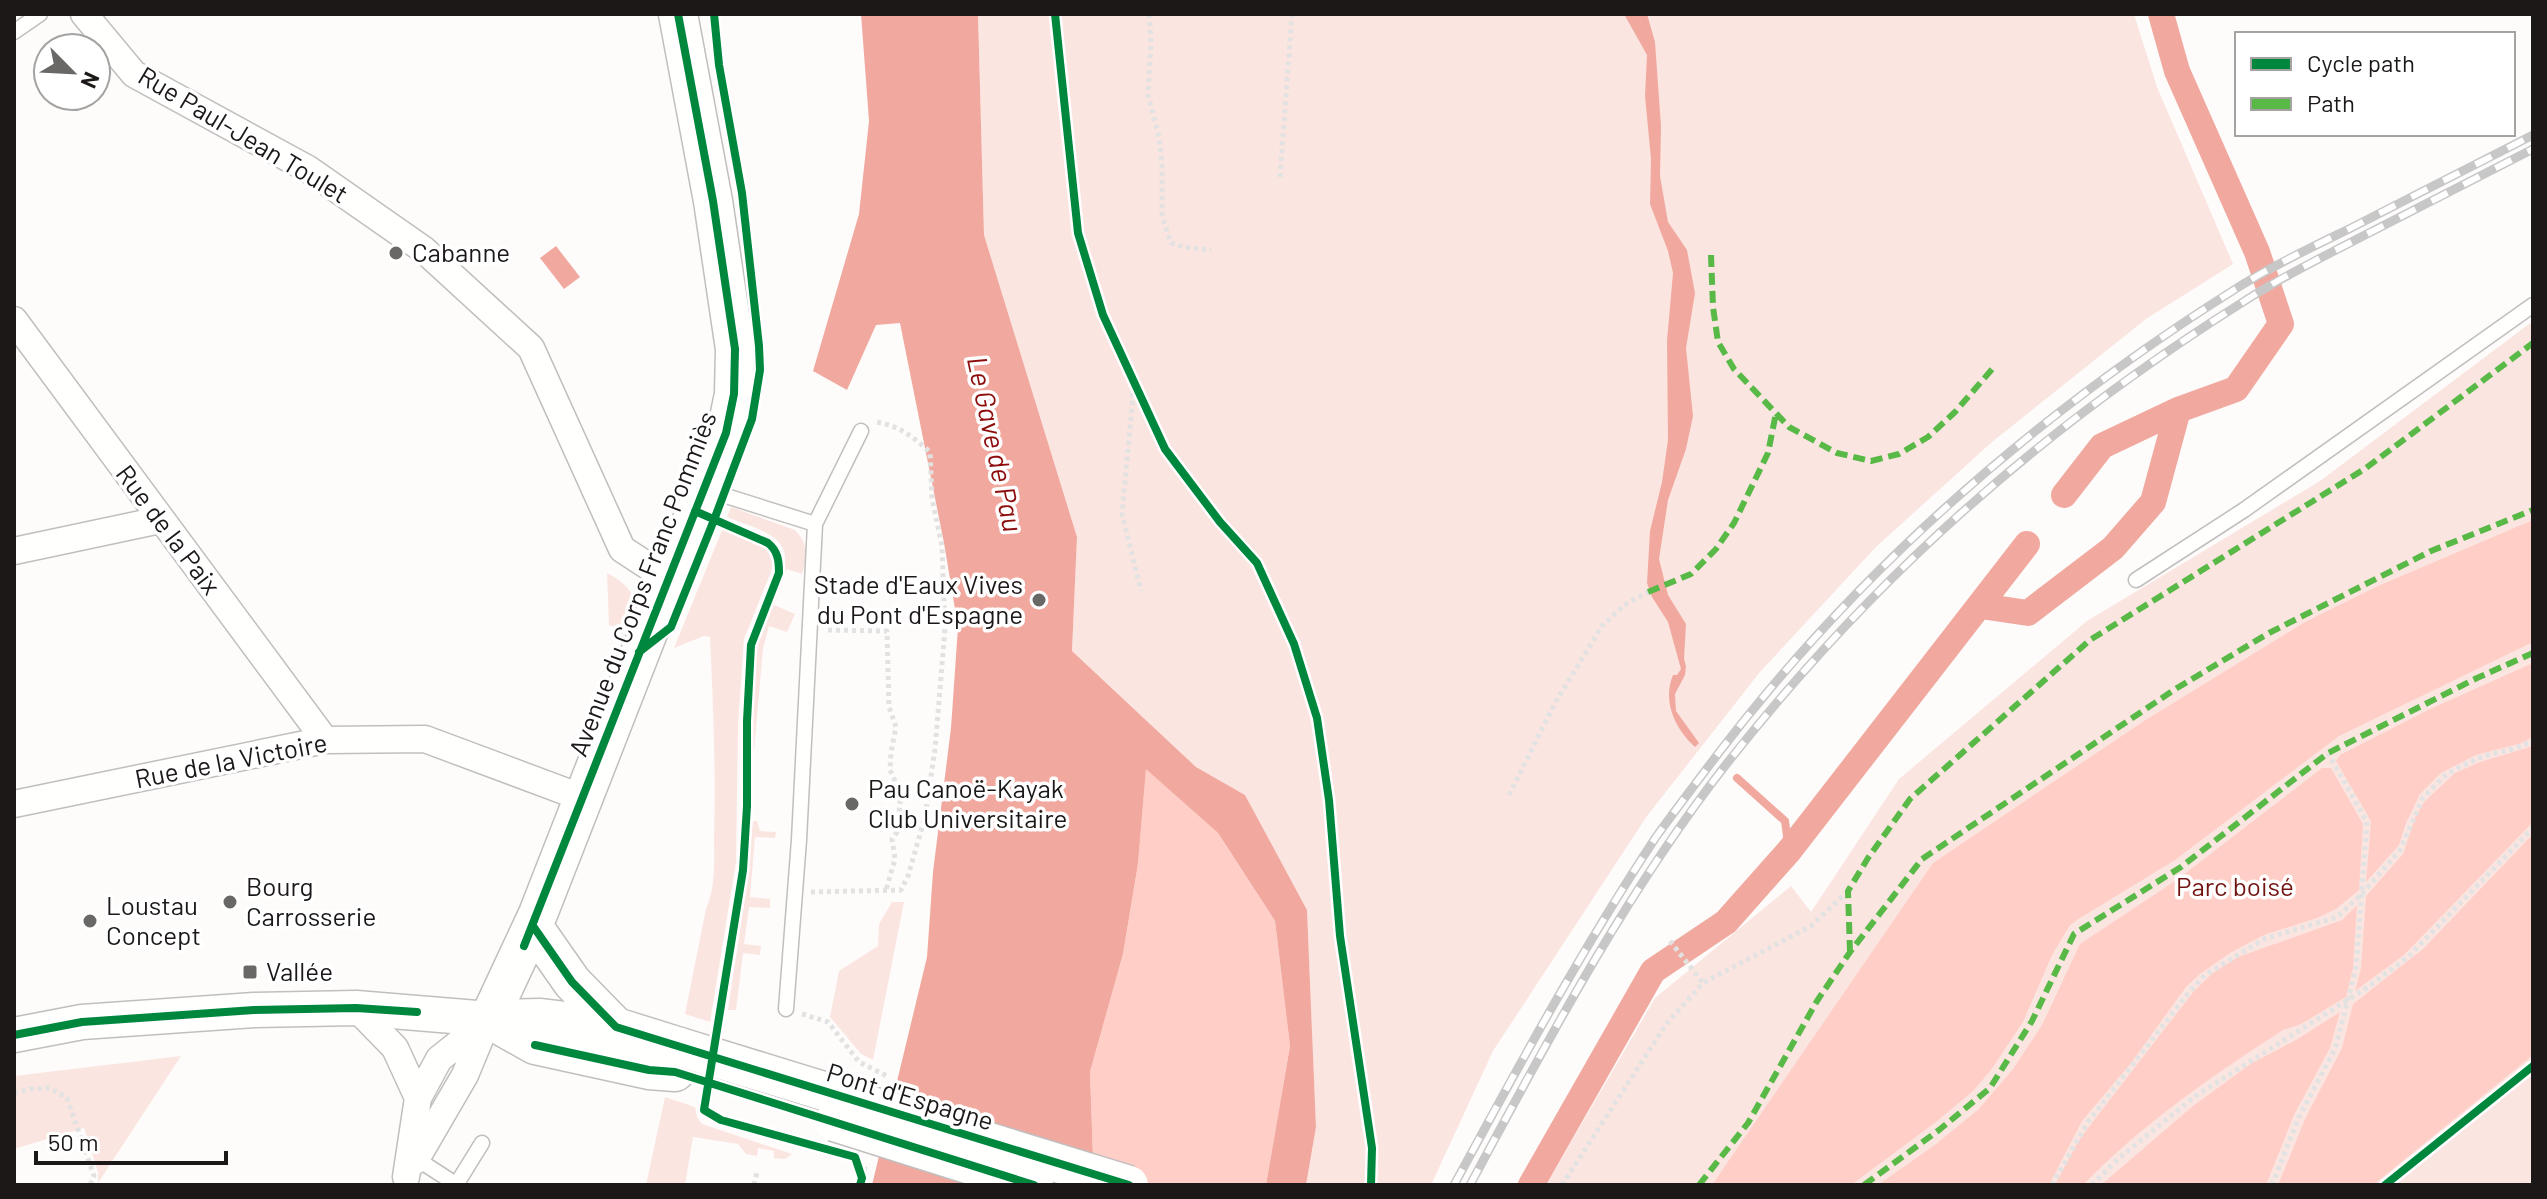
<svg xmlns="http://www.w3.org/2000/svg" width="2547" height="1199" font-family="Barlow,sans-serif">
  <style>
    .green { fill: #fbe5e1 }
    .forest { fill: #ffcec7 }
    .water { fill: #f1a99f }
    .lines { fill: none; stroke-linecap: round; stroke-linejoin: round }
    .stream { stroke: #f1a99f; stroke-width: 8 }
    .canal { stroke: #f1a99f; stroke-width: 26 }
    .service-casing { stroke: #c1bebe; stroke-width: 17 }
    .minor-casing { stroke: #c1bebe; stroke-width: 29 }
    .tertiary-casing { stroke: #c1bebe; stroke-width: 37 }
    .secondary-casing { stroke: #c1bebe; stroke-width: 41 }
    .path { stroke: #e2e2e2; stroke-width: 5; stroke-dasharray: 4 4; stroke-linecap: butt }
    .service { stroke: #fffffe; stroke-width: 14 }
    .minor { stroke: #fffffe; stroke-width: 26 }
    .tertiary { stroke: #fffffe; stroke-width: 34 }
    .secondary { stroke: #fffffe; stroke-width: 38 }
    .rail-casing { stroke: #c8c7c7; stroke-width: 9 }
    .rail { stroke: #fff; stroke-width: 6; stroke-dasharray: 18; stroke-linecap: butt }
    .secondary-bridge-casing { stroke: #c1bebe; stroke-width: 41; stroke-linecap: butt }
    .secondary-bridge { stroke: #fffffe; stroke-width: 38 }
    .quiet { stroke: #58b947; stroke-width: 6; stroke-dasharray: 12 6; stroke-linecap: butt }
    .cycleway-casing { stroke: #fff; stroke-width: 13 }
    .cycleway { stroke: #00873e; stroke-width: 8 }
    .poi-dot { fill: #6a6867; stroke: #fff; stroke-width: 3 }
    .labels { text-anchor: middle; stroke-width: 7; stroke-linejoin: round; paint-order: stroke }
    .street-label { font-size: 26px; fill: #1b1817; stroke: #fff }
    .poi-label { font-size: 26px; fill: #1b1817; stroke: #fff; text-anchor: start }
    .park-label { font-size: 26px; fill: #711410; stroke: #fff }
    .water-label { font-size: 28px; font-style: italic; fill: #8c0d0b; stroke: #fff }
  </style>
  <rect width="100%" height="100%" fill="#fefcfb"/>
  <path class="green" d="M978 14H2134L2157 87 2233 264 2146 319 1992 442 1876 547 1760 672 1647 816 1493 1051 1431 1185H1306L1316 1127 1307 910 1245 795 1196 767 1072 651 1077 537 984 235Z
    M2533 321V1185H1546L1655 998 1791 886 1811 912 1899 779 2087 621 2320 481Z
    M731 507 795 530C809 544 807 556 802 574L787 569 774 605 795 614 787 632 769 626 763 649 754 750H750C751 707 749 662 763 621 769 604 790 568 784 551 777 531 745 525 727 517Z
    M723 528 766 547 772 560V569L744 639 738 725 736 862 710 1022 685 1014 706 909C716 888 714 858 714 835 716 769 713 703 710 637L704 636 674 648Z
    M607 573C621 580 629 587 636 602L624 631 609 625Z
    M753 821H757L760 831 776 832 775 838 755 837 750 897 770 899V908L749 907 744 944 761 946 760 955 743 953 736 1010H728L744 904Z
    M892 902H904L873 1060 861 1054 830 1017 839 971 878 946 879 924Z
    M181 1056 98 1183V1172L84 1128 14 1149V1076Z
    M665 1097 695 1107 697 1117 702 1124 792 1154 785 1159 774 1158V1151L758 1148 757 1156 746 1154 738 1144 693 1137 685 1185H646Z"/>
  <path class="forest" d="M2533 520V642L2339 736 2175 860 2080 918 2070 925 2052 955 2023 1022 1991 1070 1973 1091 1936 1122 1851 1185H1712L1933 863 2144 721 2305 622 2378 586Z
    M2533 663V737L2522 743 2476 755 2441 773 2420 794 2406 823 2399 845 2366 882 2371 821 2336 761 2340 755 2430 709Z
    M2533 746V822L2404 955 2355 991 2361 968 2366 896 2403 854 2415 818 2424 802 2455 773 2480 762Z
    M1146 768 1218 833 1275 921 1290 1046 1266 1185H1094L1090 1072 1123 954 1138 864Z
    M2322 768H2331L2363 824 2359 890 2336 909 2317 918 2264 935 2230 953 2200 974 2186 987 2131 1063 2082 1121 2049 1185H1878L1936 1144 1979 1109 2013 1069 2042 1025 2080 944 2178 879Z
    M2533 834V1055L2373 1185H2278L2305 1119 2342 1048 2353 1004 2423 949Z
    M2357 905 2353 968 2346 997 2301 1024 2283 1030C2212 1076 2142 1124 2083 1185H2055L2077 1143 2088 1128 2194 991 2213 973 2238 957 2342 920Z
    M2340 1012 2330 1048 2294 1115 2266 1185H2101L2193 1106 2252 1063 2296 1040Z"/>
  <path class="water" d="M861 14H978L984 235 1077 537 1072 651 1196 767 1245 795 1307 910 1316 1127 1306 1185H1266L1290 1046 1275 921 1218 833 1146 769 1138 864 1123 954 1090 1072 1094 1185H872L927 957 933 872 951 728 958 627 944 543 900 323 876 325 847 390 813 371 859 214 869 121Z
    M1624 14H1647L1655 42 1661 126 1660 176 1668 222 1687 250 1695 293 1686 348 1693 416 1686 449 1668 500 1659 559 1668 595 1686 624 1684 659 1686 666 1685 675 1675 694 1676 711 1699 743 1695 747C1675 729 1662 701 1673 675H1677L1681 669 1668 622 1652 597 1647 583 1650 531 1662 482 1668 440 1667 341 1673 273 1668 251 1650 204 1651 159 1645 96 1647 55Z
    M556 246 580 277 564 289 540 258Z"/>
  <g class="lines">
    <path class="stream" d="M1737 778 1785 821 1789 851"/>
    <path class="canal" d="M2064 495 2102 446 2178 410 2236 389 2281 324 2257 252 2177 71 2161 14
      M1981 606 2028 613 2113 548 2153 502 2178 410
      M1531 1185 1653 971 1726 922 1789 851 2027 544"/>
    <defs>
      <path id="service" d="M14 32 40 14
        M704 489 815 524 799 840 786 1009
        M815 524 861 431
        M2136 580 2244 510 2533 305
        M417 1159 457 1185
        M456 1185 482 1143"/>
      <path id="minor" d="M84 14 134 74 308 169 424 250 531 348 622 549 668 579
        M14 320 325 740
        M14 551 160 520
        M14 804 325 740 425 739 583 798
        M356 1008 395 1048 418 1098
        M415 1161 465 1075 487 1022
        M406 1177 418 1098 439 1059 489 1019"/>
      <path id="tertiary" d="M14 1035 82 1022 254 1010 356 1008 489 1019"/>
      <path id="secondary" d="M533 926 572 982 616 1027
        M489 1019 538 914 726 433 734 394 735 349 713 201 678 14
        M489 1019 535 1045 649 1070 675 1072
        M489 1019 541 1018 616 1027 680 1047"/>
    </defs>
    <use href="#service" class="service-casing"/>
    <use href="#minor" class="minor-casing"/>
    <use href="#tertiary" class="tertiary-casing"/>
    <use href="#secondary" class="secondary-casing"/>
    <path class="path" d="M1149 14 1151 40 1148 95 1159 137 1162 167V216L1171 243 1183 247 1211 250
      M1280 177 1292 14
      M1134 385 1122 514 1141 591
      M828 630 887 631 889 707 896 727 891 752 890 770 901 794 897 832 892 839 895 859 886 890
      M1509 795 1555 703 1602 626 1624 605 1648 592
      M811 892 901 890 908 876 925 817 935 749 945 629 942 546 932 499 930 452C913 437 899 425 875 422
      M1670 941 1703 983
      M802 1014 828 1022 859 1062 887 1076
      M14 1093 30 1089 50 1088 67 1098 94 1176 90 1185
      M862 1178 866 1164
      M754 1185 757 1172
      M1562 1185 1667 1023 1703 983 1811 926 1848 891
      M2052 1185 2088 1122 2189 992 2205 975 2264 939 2337 917 2362 894 2400 850 2423 798 2443 777 2459 767 2484 756 2516 748 2533 741
      M2092 1185 2118 1159 2194 1097 2365 989 2408 957 2533 828
      M2272 1185 2299 1117 2335 1049 2356 968 2367 822 2328 753"/>
    <use href="#service" class="service"/>
    <use href="#minor" class="minor"/>
    <use href="#tertiary" class="tertiary"/>
    <use href="#secondary" class="secondary"/>
    <defs>
      <path id="rail" d="M1454 1185C1518 1067 1582 949 1656 837 1671 816 1687 795 1702 775 1847 579 2032 417 2237 288 2272 266 2310 248 2347 230 2409 198 2471 167 2533 135
        M1470 1185C1548 1040 1626 892 1728 762 1876 575 2041 429 2243 302 2281 277 2323 257 2363 236 2420 207 2476 178 2533 149"/>
    </defs>
    <use href="#rail" class="rail-casing"/>
    <use href="#rail" class="rail"/>
    <defs>
      <path id="secondary-bridge" d="M680 1047 1129 1185
        M834 1122 1034 1185"/>
    </defs>
    <use href="#secondary-bridge" class="secondary-bridge-casing"/>
    <use href="#secondary-bridge" class="secondary-bridge"/>
    <path class="quiet" d="M1711 255 1713 307 1718 342 1734 369 1789 427 1837 453 1871 461 1899 454 1928 437 1955 412 1994 367
      M1648 592 1691 574 1716 549 1734 523 1768 453 1776 413
      M1850 952 1848 891 1868 858 1910 799 2090 640 2366 468 2533 343
      M1699 1185 1748 1123 1817 1001 1850 952 1922 859 2177 688 2269 633 2431 551 2533 510
      M1864 1185 1939 1130 1990 1088 2032 1021 2074 934 2181 867 2328 753 2477 678 2533 653"/>
    <defs>
      <path id="cycleway" d="M1055 14 1078 233 1103 315 1165 449 1220 522 1257 563 1294 644 1317 718 1329 800 1340 936 1372 1148 1371 1185
        M695 511 768 543C778 551 779 561 779 573L751 645 747 721V806L743 870 704 1110 721 1120 855 1157 862 1178 860 1185
        M639 652 671 627 714 520 752 419 760 370 759 346 742 193 719 65 714 14
        M533 926 572 982 616 1027 1129 1185
        M524 946 726 433 734 394 735 349 713 201 678 14
        M14 1035 82 1022 254 1010 356 1008 417 1012
        M535 1045 649 1070 675 1072 1034 1185
        M2385 1185 2533 1066"/>
    </defs>
    <use href="#cycleway" class="cycleway-casing"/>
    <use href="#cycleway" class="cycleway"/>
  </g>
  <g class="poi-dot">
    <circle cx="396" cy="253" r="8"/>
    <circle cx="1039" cy="600" r="8"/>
    <circle cx="852" cy="804" r="8"/>
    <circle cx="230" cy="902" r="8"/>
    <circle cx="90" cy="921" r="8"/>
    <rect x="242" y="964" width="16" height="16" rx="4"/>
  </g>
  <g class="labels">
    <g class="street-label">
      <text transform="translate(243 135) rotate(31)" y="9">Rue Paul-Jean Toulet</text>
      <text transform="translate(168 530) rotate(53)" y="9">Rue de la Paix</text>
      <text transform="translate(643 584) rotate(-69)" y="9">Avenue du Corps Franc Pommiès</text>
      <text transform="translate(231 761) rotate(-11)" y="9">Rue de la Victoire</text>
      <text transform="translate(910 1097) rotate(17)" y="9">Pont d'Espagne</text>
    </g>
    <g class="poi-label">
      <text x="412" y="262">Cabanne</text>
      <text x="1023" y="594" text-anchor="end">Stade d'Eaux Vives<tspan x="1023" dy="30">du Pont d'Espagne</tspan></text>
      <text x="868" y="798">Pau Canoë-Kayak<tspan x="868" dy="30">Club Universitaire</tspan></text>
      <text x="246" y="896">Bourg<tspan x="246" dy="30">Carrosserie</tspan></text>
      <text x="106" y="915">Loustau<tspan x="106" dy="30">Concept</tspan></text>
      <text x="266" y="981">Vallée</text>
    </g>
    <g class="park-label">
      <text x="2235" y="896">Parc boisé</text>
    </g>
    <g class="water-label">
      <text transform="translate(995 444) rotate(78)" y="10">Le Gave de Pau</text>
    </g>
  </g>
  <rect width="2547" height="1199" fill="none" stroke="#1b1817" stroke-width="32"/>
  <rect x="2235" y="32" width="280" height="104" fill="#ffffff" stroke="#a4a3a2" stroke-width="2"/>
  <rect x="2251" y="58" width="40" height="12" fill="#00873e" stroke="#a4a3a2" stroke-width="2"/>
  <text x="2307" y="72" font-size="24" fill="#1b1817">Cycle path</text>
  <rect x="2251" y="98" width="40" height="12" fill="#58b947" stroke="#a4a3a2" stroke-width="2"/>
  <text x="2307" y="112" font-size="24" fill="#1b1817">Path</text>
  <g transform="translate(72 72) rotate(114)"><circle r="38" fill="#ffffff" stroke="#a4a3a2" stroke-width="2"/>
  <path d="M0-6L14 30L0 20L-14 30Z" fill="#6a6867"/>
  <text y="-12" font-size="22" font-weight="bold" text-anchor="middle" fill="#1b1817">N</text>
  </g>
  <path d="M36 1151v12h190v-12" fill="none" stroke="#1b1817" stroke-width="4"/>
  <text x="48" y="1151" font-size="24" fill="#1b1817" stroke="#ffffff" stroke-width="6" paint-order="stroke">50 m</text>
</svg>
